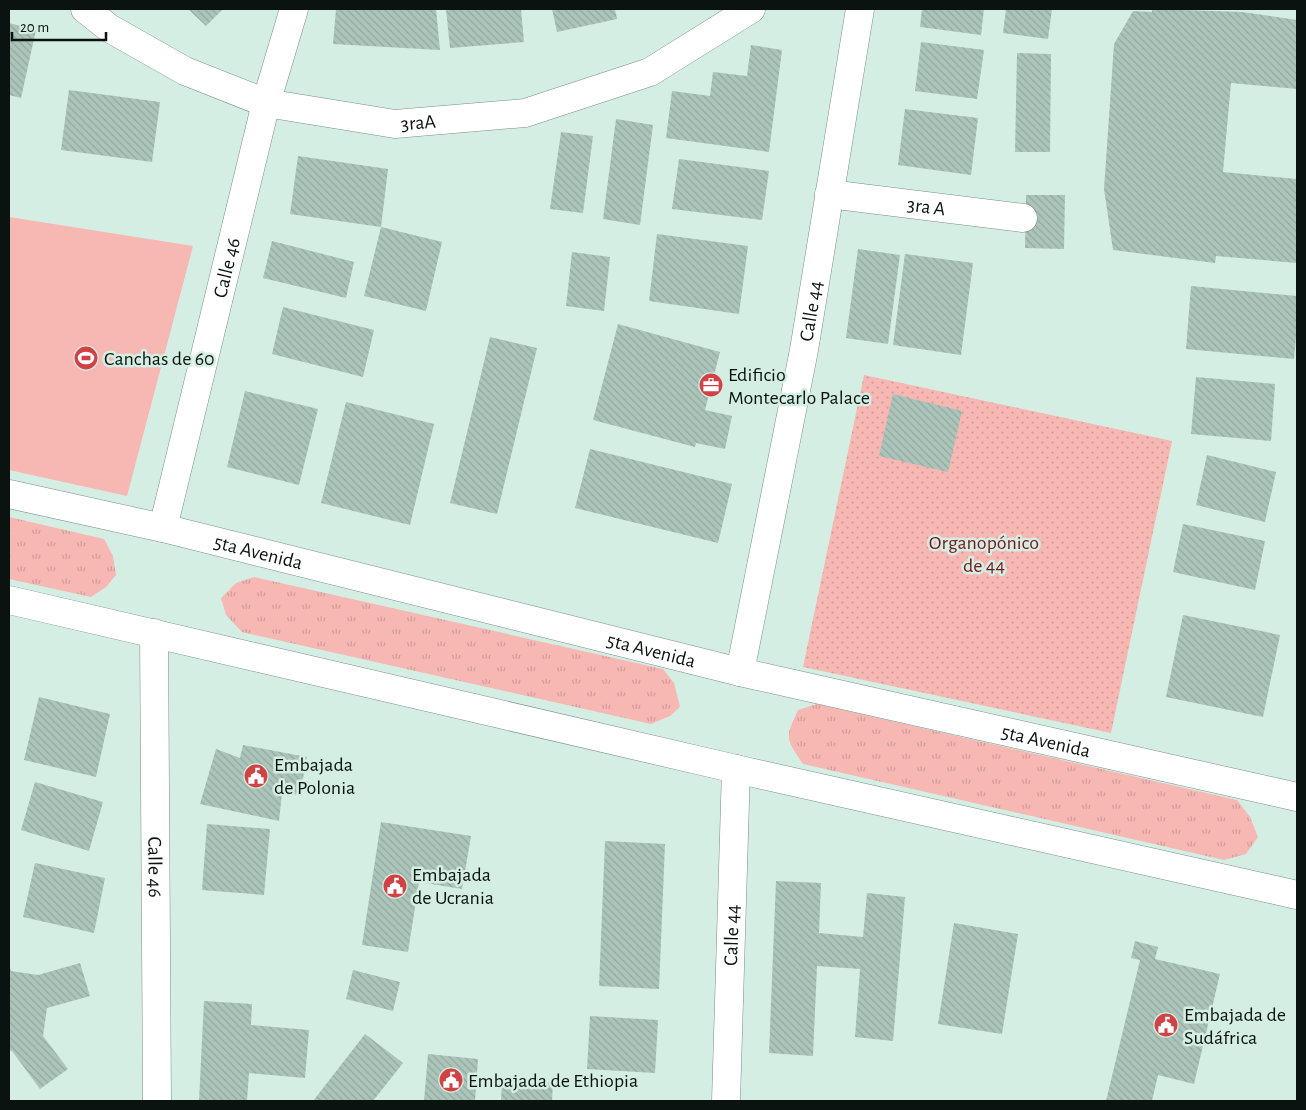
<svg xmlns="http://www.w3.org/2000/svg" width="1306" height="1110" font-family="'Alegreya Sans',sans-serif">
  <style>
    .grass { fill: #f7b7b3 }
    .park { fill: url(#park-tufts) }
    .garden { fill: url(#garden-dots) }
    .building { fill: url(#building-back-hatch) }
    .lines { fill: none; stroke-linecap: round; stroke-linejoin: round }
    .minor-casing { stroke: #788f86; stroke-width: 29 }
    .highway-casing { stroke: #788f86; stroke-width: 29 }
    .minor { stroke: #fff; stroke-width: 28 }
    .highway { stroke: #fff; stroke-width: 28 }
    .labels { text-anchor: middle; stroke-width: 5; stroke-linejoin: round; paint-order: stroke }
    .street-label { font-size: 20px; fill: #0a1310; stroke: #d5eee4 }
    .poi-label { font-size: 20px; fill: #0a1310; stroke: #d5eee4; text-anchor: start }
    .park-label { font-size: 20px; fill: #78161c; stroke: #d5eee4 }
  </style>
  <defs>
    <pattern id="park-tufts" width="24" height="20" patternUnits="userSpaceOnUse" patternTransform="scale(1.25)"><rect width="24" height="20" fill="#f7b7b3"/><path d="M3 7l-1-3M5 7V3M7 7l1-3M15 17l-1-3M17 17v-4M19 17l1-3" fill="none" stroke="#d29c99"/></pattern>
    <pattern id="garden-dots" width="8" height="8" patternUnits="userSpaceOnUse" patternTransform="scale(1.25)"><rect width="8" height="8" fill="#f7b7b3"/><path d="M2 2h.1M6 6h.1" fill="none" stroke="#d29c99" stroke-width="1.8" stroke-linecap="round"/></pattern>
    <pattern id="building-back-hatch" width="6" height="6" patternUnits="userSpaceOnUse" patternTransform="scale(1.25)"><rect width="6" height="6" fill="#acc5bb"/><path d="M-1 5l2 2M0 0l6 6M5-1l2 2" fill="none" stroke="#93a8a0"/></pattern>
  </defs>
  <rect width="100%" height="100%" fill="#d5eee4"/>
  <path class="grass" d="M9 217 193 246 127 496 9 470Z"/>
  <path class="park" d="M9 517 104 539 113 556 116 575 106 587 91 597 9 579Z
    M254 577 663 669 674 683 680 707 670 716 651 724 242 632 226 615 221 598 236 583Z
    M817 704 1237 800 1250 817 1258 837 1246 854 1224 860 803 764C785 737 785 739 798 710Z"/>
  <path class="garden" d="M864 375 1172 441 1111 733 803 667Z"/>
  <path class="building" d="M188 9H223L206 26Z
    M336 9H436L440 50 333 44Z
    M446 9H521L524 42 450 48Z
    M552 9H615L617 19 557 32Z
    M922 9H984L981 35 920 27Z
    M1006 9H1052L1048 39 1003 33Z
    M1152 9 1242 12 1297 20V89L1231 83 1223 172 1297 179V263L1216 256 1215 263 1113 250 1104 189 1114 44 1133 11 1152 12Z
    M9 23 36 30 21 98 9 95Z
    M921 42 984 50 977 99 915 91Z
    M751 45 782 50 769 152 666 138 672 91 710 96 713 72 747 76Z
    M1017 53 1051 54 1050 152H1015Z
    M69 90 160 102 152 162 61 150Z
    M905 109 978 118 971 175 898 165Z
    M616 119 653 125 640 225 603 219Z
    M561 132 593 136 583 213 550 209Z
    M298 156 388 169 381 227 442 242 426 311 364 296 381 227 290 214Z
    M679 159 769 171 762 220 672 209Z
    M1026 195H1065L1064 249 1025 248Z
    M657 234 748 246 739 314 649 301Z
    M272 241 354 262 346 298 263 278Z
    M858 249 900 255 888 344 846 338Z
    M572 252 610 257 604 311 566 306Z
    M905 254 973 263 961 355 893 345Z
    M1191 286 1297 296V326L1294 359 1186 349Z
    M283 307 374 330 363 377 272 354Z
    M618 324 720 352 705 410 732 416 725 449 696 443 695 447 593 420Z
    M490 337 537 348 497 514 450 503Z
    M1196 377 1275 384 1271 441 1191 434Z
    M245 391 318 409 299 485 227 467Z
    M893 394 962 411 948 472 879 456Z
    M346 402 434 424 410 525 321 503Z
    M590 449 732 484 718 543 575 508Z
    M1207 455 1276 472 1265 522 1196 505Z
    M1183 524 1265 541 1255 590 1173 572Z
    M1183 615 1280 635 1263 717 1166 697Z
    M39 697 110 714 96 777 24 760Z
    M243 745 307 757 300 795 282 793 279 821 200 804 216 749 240 758Z
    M35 782 103 802 89 851 21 830Z
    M381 822 471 836 462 889 419 882 408 952 362 945Z
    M207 824 270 829 264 895 202 890Z
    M605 841 665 844 659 989 599 986Z
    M35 863 105 878 94 933 23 917Z
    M776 881 821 883 819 933 863 937 867 893 905 897 893 1041 855 1037 860 969 817 966 813 1056 769 1053Z
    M954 923 1018 934 1002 1034 938 1024Z
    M1135 941 1158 947 1155 959 1220 974 1194 1084 1158 1075 1152 1101H1106L1140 960 1131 958Z
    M80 963 90 996 47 1008 43 1036 68 1069 40 1089 12 1051 9 1050V965L11 971 38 975Z
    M353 970 400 982 393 1011 346 999Z
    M204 1001 252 1004 251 1025 309 1030 305 1078 249 1073 247 1101H199Z
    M590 1016 658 1020 655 1073 587 1069Z
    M365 1034 403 1063 373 1101H313Z
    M428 1054 478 1059 475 1101H424Z
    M502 1080 553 1083 552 1101H501Z"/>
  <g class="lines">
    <defs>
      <g id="minor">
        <path id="s1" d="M85 9 109 28 185 71 266 103 395 124 525 113 650 72 751 9"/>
        <path id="s2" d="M829 194 1023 218"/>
        <path id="s3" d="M163 528 266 103 294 9"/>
        <path id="s4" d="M154 633 157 1101"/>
        <path id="s5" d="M740 672 804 350 860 9"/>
        <path id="s6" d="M726 1101 736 769"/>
      </g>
      <g id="highway">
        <path id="s7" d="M9 494 163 528 740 672 1297 797"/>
        <path d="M9 600 736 769 1297 895"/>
      </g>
    </defs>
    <use href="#minor" class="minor-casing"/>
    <use href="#highway" class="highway-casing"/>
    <use href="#minor" class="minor"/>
    <use href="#highway" class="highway"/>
  </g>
  <defs>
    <symbol id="stadium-disc" viewBox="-11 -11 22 22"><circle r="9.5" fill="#d14245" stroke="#d5eee4"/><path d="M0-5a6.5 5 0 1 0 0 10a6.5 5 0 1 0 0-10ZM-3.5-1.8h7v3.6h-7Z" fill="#fff"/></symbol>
    <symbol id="office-disc" viewBox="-11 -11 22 22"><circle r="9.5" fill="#d14245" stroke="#d5eee4"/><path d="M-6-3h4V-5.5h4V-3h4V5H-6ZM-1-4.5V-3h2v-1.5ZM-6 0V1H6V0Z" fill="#fff"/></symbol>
    <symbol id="civic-disc" viewBox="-11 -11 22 22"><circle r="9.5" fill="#d14245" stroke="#d5eee4"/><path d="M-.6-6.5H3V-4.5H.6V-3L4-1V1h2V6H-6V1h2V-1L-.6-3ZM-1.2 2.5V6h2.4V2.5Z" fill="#fff"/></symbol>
  </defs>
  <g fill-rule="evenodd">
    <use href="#stadium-disc" x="72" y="344" width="28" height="28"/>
    <use href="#office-disc" x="697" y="371" width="28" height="28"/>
    <use href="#civic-disc" x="242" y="762" width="28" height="28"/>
    <use href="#civic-disc" x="381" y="872" width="28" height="28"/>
    <use href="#civic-disc" x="1152" y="1011" width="28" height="28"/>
    <use href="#civic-disc" x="437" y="1066" width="28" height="28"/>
  </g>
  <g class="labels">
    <g class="street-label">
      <text dy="7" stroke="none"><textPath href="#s1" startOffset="359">3raA</textPath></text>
      <text dy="7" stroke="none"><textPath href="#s2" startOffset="98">3ra A</textPath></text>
      <text dy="7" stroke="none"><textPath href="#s3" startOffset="268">Calle 46</textPath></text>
      <text dy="7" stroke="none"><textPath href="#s5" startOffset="368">Calle 44</textPath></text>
      <text dy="7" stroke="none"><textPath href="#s7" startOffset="256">5ta Avenida</textPath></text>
      <text dy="7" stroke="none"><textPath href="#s7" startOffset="661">5ta Avenida</textPath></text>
      <text dy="7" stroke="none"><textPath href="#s7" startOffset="1066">5ta Avenida</textPath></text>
      <text dy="7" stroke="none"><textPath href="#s4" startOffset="234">Calle 46</textPath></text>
      <text dy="7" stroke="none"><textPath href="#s6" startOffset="166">Calle 44</textPath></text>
    </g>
    <g class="poi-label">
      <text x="104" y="365">Canchas de 60</text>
      <text x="728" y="381">Edificio<tspan x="728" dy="23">Montecarlo Palace</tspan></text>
      <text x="274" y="771">Embajada<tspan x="274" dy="23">de Polonia</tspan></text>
      <text x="412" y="881">Embajada<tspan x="412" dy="23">de Ucrania</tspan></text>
      <text x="1184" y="1021">Embajada de<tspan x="1184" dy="23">Sudáfrica</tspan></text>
      <text x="468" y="1087">Embajada de Ethiopia</text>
    </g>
    <g class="park-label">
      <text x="984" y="549">Organopónico<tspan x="984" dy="23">de 44</tspan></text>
    </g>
  </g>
  <rect width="1306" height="1110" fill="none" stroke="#0a1310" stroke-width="20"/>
  <path d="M12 32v8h94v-8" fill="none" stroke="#0a1310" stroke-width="2.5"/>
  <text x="20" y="32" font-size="15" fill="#0a1310" stroke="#d5eee4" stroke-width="4" paint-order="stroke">20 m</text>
</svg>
